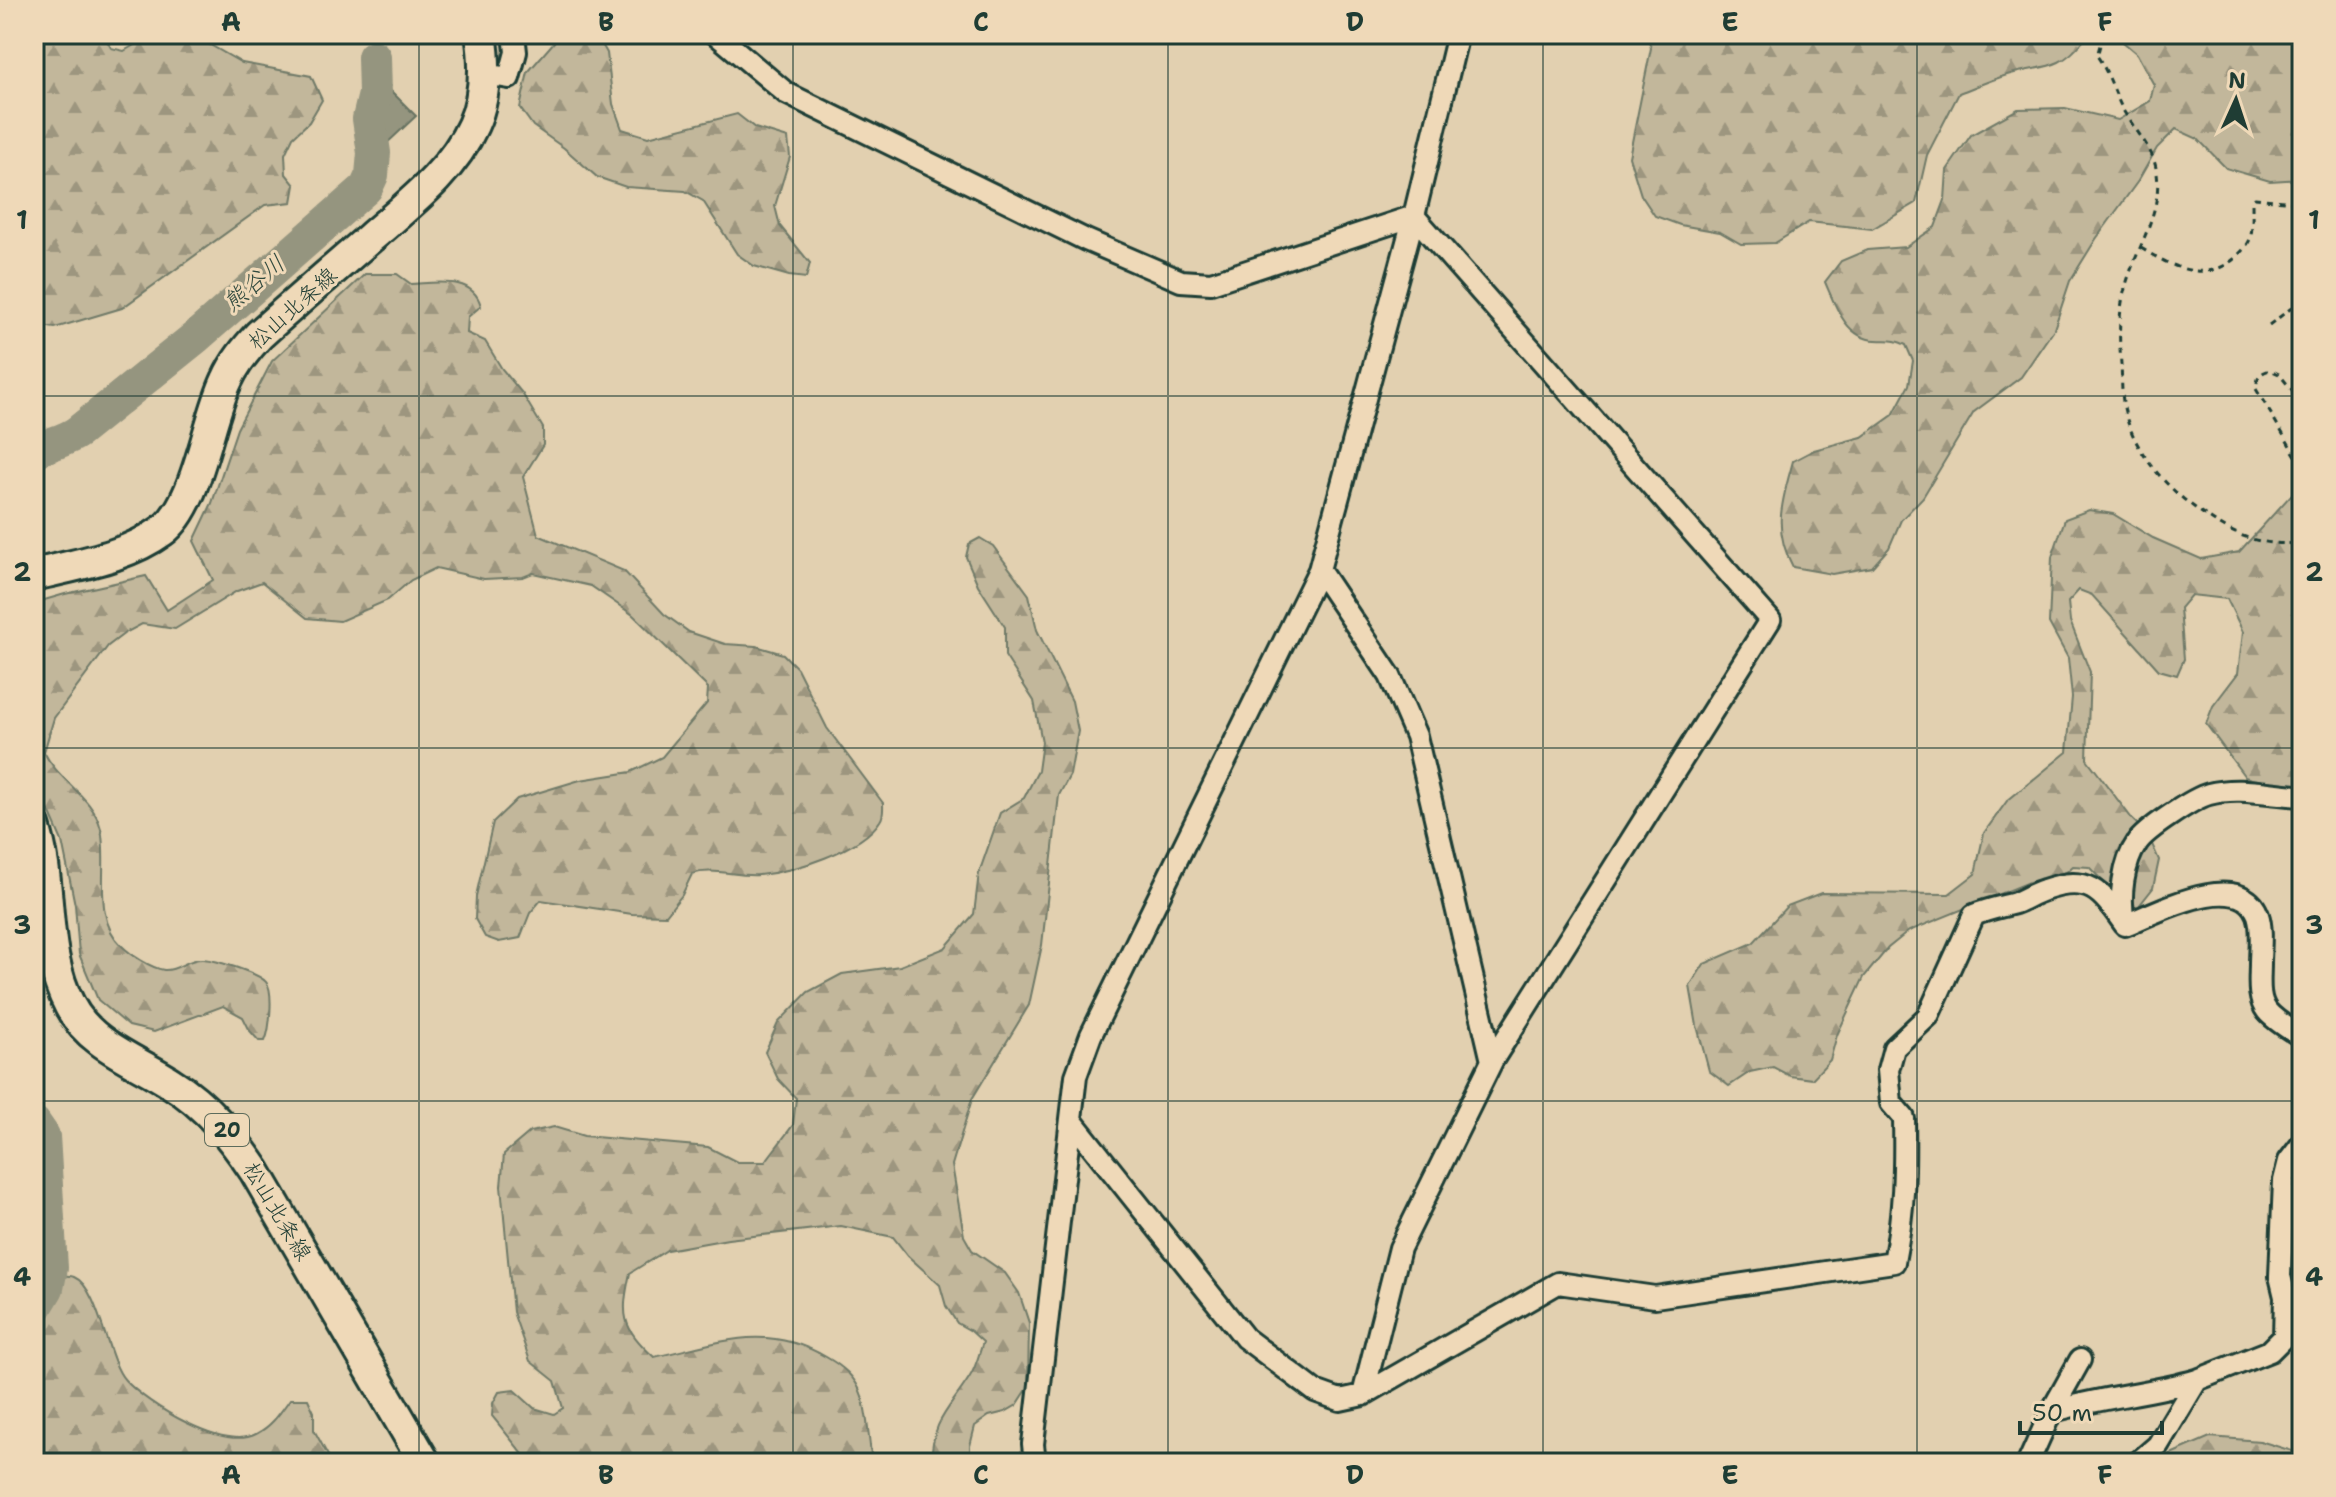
<svg xmlns="http://www.w3.org/2000/svg" width="2336" height="1497" font-family="'Shantell Sans','Klee One',sans-serif">
  <style>
    .forest { fill: url(#forest-firs); stroke: #707a68; stroke-width: 2 }
    .water { fill: #95957f; stroke: #667261; stroke-width: 2 }
    .lines { fill: none; stroke-linecap: round; stroke-linejoin: round }
    .river { stroke: #95957f; stroke-width: 34 }
    .street-casing { stroke: #1f3d34; stroke-width: 26 }
    .primary-casing { stroke: #1f3d34; stroke-width: 36 }
    .path { stroke: #1f3d34; stroke-width: 3; stroke-dasharray: 6 6; stroke-linecap: butt }
    .street { stroke: #efd9b8; stroke-width: 20 }
    .primary { stroke: #efd9b8; stroke-width: 30 }
    .grid { fill: none; stroke: #1f3d34; stroke-width: 2; stroke-opacity: 0.55 }
    .labels { text-anchor: middle; stroke-width: 6; stroke-linejoin: round; paint-order: stroke }
    .shield { fill: #efd9b8; stroke: #5d6c5c; stroke-width: 2 }
    .shield-label { font-size: 20px; font-weight: bold; fill: #1f3d34 }
    .street-label { font-size: 22px; fill: #1f3d34; stroke: #efd9b8 }
    .water-label { font-size: 24px; font-style: italic; fill: #314a3f; stroke: #efd9b8 }
    .neatline { fill: none; stroke: #1f3d34; stroke-width: 3 }
    .grid-label { font-size: 26px; text-anchor: middle; font-weight: bold; fill: #1f3d34 }
  </style>
  <defs>
    <pattern id="forest-firs" width="22" height="20" patternUnits="userSpaceOnUse" patternTransform="scale(2)"><rect width="22" height="20" fill="#c2b79b"/><path d="M5 1l3.5 6h-7zM16 11l3.5 6h-7z" fill="#9d967f"/></pattern>
  </defs>
  <rect width="100%" height="100%" fill="#e2d0b0"/>
  <filter id="ink" filterUnits="userSpaceOnUse"><feTurbulence type="fractalNoise" baseFrequency=".0125" numOctaves="2"/><feDisplacementMap in="SourceGraphic" scale="16" xChannelSelector="R" yChannelSelector="G"/><feConvolveMatrix kernelMatrix="1 2 1 2 8 2 1 2 1" color-interpolation-filters="sRGB"/></filter>
  <g filter="url(#ink)">
    <path class="forest" d="M34 34H106L105 37 111 48 124 51 151 35 191 34 242 63 311 76 322 100 309 122 293 137 285 154 286 174 295 185 292 202 265 205 122 308 55 328 34 325Z
      M561 34H596L607 53 613 104 622 129 648 137 737 114 755 128 788 138 790 157 775 206 780 226 810 263 806 278 789 276 754 266 737 254 703 201 685 191 626 187 597 177 564 148 533 126 520 108 528 72Z
      M1647 34H2302V179L2270 181 2226 168 2198 139 2176 129 2157 148 2138 181 2096 239 2070 281 2054 329 2021 377 1974 412 1923 497 1901 520 1889 548 1872 567 1832 574 1793 567C1772 529 1782 501 1793 461L1814 450 1862 437 1893 415 1909 385 1913 361 1906 345C1894 339 1889 341 1876 340 1846 339 1835 305 1825 282L1841 261 1867 250 1906 247 1935 227 1945 200 1947 170 1971 135 2018 109 2065 108 2118 120 2150 101 2154 85 2137 54 2115 35 2084 40C2058 73 2042 64 2007 75 1991 80 1975 87 1959 93L1927 155 1916 203 1872 229 1809 222 1775 243 1741 244 1720 232 1680 225 1655 216 1641 195 1629 157 1651 48Z
      M365 274H397L411 284C436 283 473 275 481 306L468 317 467 333 485 341 502 369 522 393 543 428V445L523 477 538 535 624 571 664 614 689 632 725 644 756 646 783 654 797 668 827 728 883 803C883 810 884 816 880 821 862 850 792 872 759 875 736 877 713 867 692 874L682 895 666 915 632 914 541 900 530 913 520 938 499 942 485 937 475 919 476 896 493 822 517 799 580 780 631 772 662 757 707 703 708 688 633 615 591 586 533 573 523 577 484 579 436 568 411 580 388 600 340 621 307 618 262 582 237 591 175 629 142 624 125 633 108 646 54 718 44 752C58 781 93 796 101 829 109 866 91 917 122 946 131 955 151 968 164 970 179 971 187 958 203 959 215 960 259 973 266 982 274 990 270 1030 265 1041H259L250 1031 243 1017 223 1006 154 1032 129 1026 98 1000 79 954 75 905 62 841 34 777V603L65 594 146 576 167 610 213 580 194 541 212 503 237 429 272 361Z
      M2302 483V791L2292 792 2245 777 2206 724 2213 706 2238 673 2243 632 2227 599 2191 595 2180 608 2184 659 2177 675 2159 670 2092 595 2079 590 2068 602 2070 621 2090 672 2087 759 2133 820 2148 835 2159 860 2153 888 2138 907 2120 899 2089 867 2073 866 2061 877 2032 881 1909 931 1888 948 1864 977 1837 1035 1830 1060 1812 1079 1790 1076 1773 1067 1750 1072 1729 1086 1709 1071 1697 1026 1690 986 1704 964 1753 943 1787 906 1821 893 1949 894 1975 874 1984 833 2007 801 2067 752 2072 697 2068 658 2049 623 2052 557 2065 519 2089 510 2113 514 2153 538 2201 559 2239 552Z
      M980 538 993 546 1029 595 1037 630 1072 701 1078 731 1070 775 1059 795 1042 945 1029 1005 972 1099 952 1165 964 1236 972 1250 1005 1273 1019 1293 1029 1323 1028 1388 1017 1405 1005 1412 989 1416 975 1426 970 1446V1463H931C932 1420 948 1411 969 1378 976 1368 979 1354 983 1342L971 1331 957 1323 946 1306 940 1285 908 1256 893 1237 841 1226 728 1239 667 1250 630 1273C621 1315 621 1327 654 1357 717 1344 765 1321 826 1357 842 1366 856 1377 862 1396 868 1417 869 1441 872 1463H530L492 1416 493 1403 499 1392 514 1390 534 1408 554 1414 563 1408 555 1381 530 1361 513 1312 501 1186 504 1154 530 1132 554 1127 584 1136 708 1147 737 1162H765L793 1125 796 1098 778 1079 765 1052 778 1023 808 992 842 974 900 966 945 948 974 914 979 873 1000 813 1024 798 1038 771 1042 742 1034 701 1005 656V627L978 585 966 557 969 544Z
      M2302 1160V1229C2280 1215 2295 1180 2302 1160Z
      M56 1275C61 1276 69 1275 74 1277 99 1287 107 1361 125 1380 148 1405 223 1451 256 1434 272 1426 280 1413 290 1399H308L314 1412V1430L332 1463H34V1301Z
      M2210 1437 2260 1441 2302 1454V1463H2150Z"/>
    <path class="water" d="M391 91 416 116 383 147 377 128 379 102Z"/>
    <g class="lines">
      <path class="river" d="M34 452C49 443 64 442 78 432L196 337 366 188 372 175 374 153 369 119 375 94 374 57
        M34 1123 43 1136 51 1268 47 1288 34 1310"/>
      <defs>
        <path id="street" d="M716 34 786 93 1086 240 1181 281 1211 283 1414 216
          M485 74 509 78 516 52 514 34
          M1319 570 1390 676 1416 736 1492 1061
          M2124 921C2119 898 2123 863 2137 843 2145 830 2194 798 2209 794 2239 786 2271 795 2302 796
          M1072 1121 1245 1338 1315 1391 1340 1400 1363 1395 1558 1283 1655 1297 1894 1262C1904 1211 1905 1170 1904 1118L1891 1103 1888 1070 1894 1048 1928 1016 1974 915C1988 909 2001 907 2015 903 2025 899 2034 893 2044 890 2090 874 2101 891 2125 925 2155 913 2240 867 2258 915 2263 930 2260 948 2260 964 2260 979 2257 998 2267 1011 2275 1021 2291 1030 2302 1037
          M1363 1395 1400 1248 1492 1061 1770 620 1414 216
          M2051 1412C2099 1397 2149 1394 2197 1380
          M1035 1463 1033 1444 1076 1076 1091 1035 1319 570 1414 216 1458 34
          M2028 1463 2051 1412 2080 1360
          M2137 1463 2158 1445 2197 1380 2270 1351 2284 1337 2285 1297 2280 1276 2284 1181 2289 1161 2302 1144"/>
        <path id="primary" d="M34 575C77 564 125 558 162 531 198 505 207 421 227 380 235 362 246 349 259 335 296 302 333 270 370 238 409 204 452 172 473 125 486 96 486 64 481 34
          M34 826C54 886 40 949 70 1006 90 1045 136 1060 171 1083 207 1105 232 1137 255 1171L425 1463"/>
      </defs>
      <use href="#street" class="street-casing"/>
      <use href="#primary" class="primary-casing"/>
      <path class="path" d="M2103 34 2097 56C2109 72 2114 93 2123 110 2134 129 2152 147 2156 168 2165 209 2136 248 2126 285 2118 312 2119 336 2121 364 2122 379 2121 397 2125 412 2133 447 2159 479 2186 501 2225 531 2251 547 2302 543
        M2141 248C2170 266 2204 284 2234 259 2240 253 2247 247 2250 239 2253 229 2252 213 2252 202L2255 198 2293 202 2302 201
        M2269 325 2302 300
        M2302 402 2279 374 2270 370C2259 373 2257 378 2256 389L2302 466"/>
      <use href="#street" class="street"/>
      <use href="#primary" class="primary"/>
    </g>
  </g>
  <path class="grid" d="M419 34V1463M793 34V1463M1168 34V1463M1543 34V1463M1917 34V1463M34 396H2302M34 748H2302M34 1101H2302"/>
  <g class="labels">
    <rect class="shield" x="205" y="1114" width="44" height="32" rx="6"/>
    <g class="shield-label">
      <text x="227" y="1137">20</text>
    </g>
    <g class="street-label">
      <text transform="translate(292 308) rotate(-42)" y="8">松山北条線</text>
      <text transform="translate(278 1211) rotate(59)" y="8">松山北条線</text>
    </g>
    <g class="water-label">
      <text transform="translate(254 283) rotate(-40)" y="8">熊谷川</text>
    </g>
  </g>
  <rect width="2336" height="1497" fill="none" stroke="#efd9b8" stroke-width="88"/>
  <g transform="translate(2236 100) rotate(3)" stroke="#efd9b8" stroke-width="6" paint-order="stroke">
  <path d="M0-6L14 30L0 20L-14 30Z" fill="#1f3d34"/>
  <text y="-12" font-size="22" font-weight="bold" text-anchor="middle" fill="#1f3d34">N</text>
  </g>
  <path d="M2020 1421v12h142v-12" fill="none" stroke="#1f3d34" stroke-width="4"/>
  <text x="2032" y="1421" font-size="24" fill="#1f3d34" stroke="#efd9b8" stroke-width="6" paint-order="stroke">50 m</text>
  <rect x="44" y="44" width="2248" height="1409" class="neatline"/>
  <g class="grid-label">
    <text x="231" y="31">A</text>
    <text x="606" y="31">B</text>
    <text x="981" y="31">C</text>
    <text x="1355" y="31">D</text>
    <text x="1730" y="31">E</text>
    <text x="2105" y="31">F</text>
    <text x="22" y="229">1</text>
    <text x="2314" y="229">1</text>
    <text x="22" y="581">2</text>
    <text x="2314" y="581">2</text>
    <text x="22" y="934">3</text>
    <text x="2314" y="934">3</text>
    <text x="22" y="1286">4</text>
    <text x="2314" y="1286">4</text>
    <text x="231" y="1484">A</text>
    <text x="606" y="1484">B</text>
    <text x="981" y="1484">C</text>
    <text x="1355" y="1484">D</text>
    <text x="1730" y="1484">E</text>
    <text x="2105" y="1484">F</text>
  </g>
</svg>
